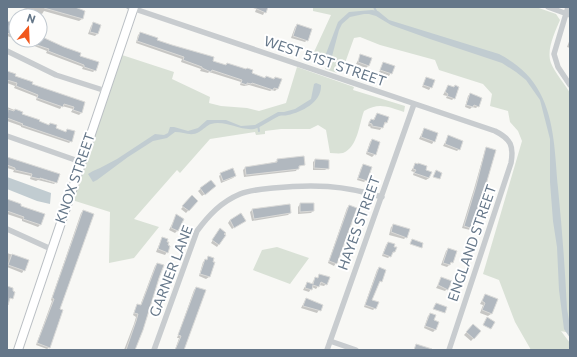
<svg xmlns="http://www.w3.org/2000/svg" width="577" height="357" font-family="Commissioner,sans-serif">
  <style>
    .green { fill: #d9e1d6 }
    .water { fill: #c1ccd1 }
    .shadow { fill: #0003 }
    .lines { fill: none; stroke-linecap: round; stroke-linejoin: round }
    .stream { stroke: #c1ccd1; stroke-width: 2 }
    .building { fill: #b1b8bf; stroke: #dadad8 }
    .secondary-casing { stroke: #babfc4; stroke-width: 10 }
    .street { stroke: #c8cccf; stroke-width: 5.5 }
    .secondary { stroke: #fff; stroke-width: 8 }
    .labels { text-anchor: middle; stroke-width: 4; stroke-linejoin: round; paint-order: stroke }
    .street-label { font-size: 14px; fill: #657789; stroke: #fff }
  </style>
  <rect width="100%" height="100%" fill="#f8f8f5"/>
  <path class="green" d="M313 7H536L556 14 560 20C555 32 546 50 551 63 555 73 564 83 570 93V333L561 331 570 343V350H531L515 322 499 280 483 274 522 141 518 131 510 122 508 111 490 106 492 94 483 84 439 70 435 60 380 45 360 37 354 38 345 63 341 62 337 73 325 69 329 62 333 59 314 52 331 15 313 11Z
    M122 55 174 72 172 79 210 97 209 103 221 106 247 108 259 111 286 103 297 67 354 87 353 90 405 106 404 112C388 107 379 102 364 111 359 124 358 147 343 153 339 154 334 153 330 153L326 130 318 125 310 129H281L265 131V134L256 135 255 132 210 139 180 173 177 170 134 219 159 227 134 258 109 263 110 212 72 200Z
    M277 247 309 258 290 284 253 270 262 250Z"/>
  <path class="water" d="M372 10 378 11 389 20 499 54C516 63 531 75 540 93 555 121 555 156 558 188 562 228 565 268 567 309L570 326V338L564 329 559 290 557 247 553 221 550 182V139L540 100 526 80 516 72 502 63 430 39 391 25 376 16 369 14H364L350 17 342 24 339 30 331 60 329 61 324 59 338 22 349 12Z
    M316 83 321 85C322 102 302 112 288 115 285 116 282 115 279 116 272 119 260 128 254 129 240 131 226 120 211 124 207 125 203 130 199 132 191 137 184 132 175 132L167 138 153 141 128 157 97 180 93 182 88 174 93 171 100 168 117 159 155 134 164 135 168 133 170 127H174L188 131 198 128 207 120H226L241 126 255 125 278 112H284L295 109 311 99 314 84Z
    M7 177 51 193 50 204 37 201 7 189Z"/>
  <path class="shadow" d="M20 7H71L84 11 82 19 79 21 44 11 42 14Z
    M257 7H267L263 15 255 12Z
    M7 23 16 26V39L7 36Z
    M93 24 97 34 95 36 88 34 91 26Z
    M297 25 307 40 305 42 291 38 295 27Z
    M141 33 156 41 211 62 251 74 277 89 275 91 272 90 270 91 249 85 244 86 240 85 241 82 209 72 208 73 200 71 201 69 181 62 182 59 136 43 138 35Z
    M40 37 79 57 95 70 93 72 82 69 83 67 46 53 47 51 19 40H40Z
    M570 39V48L567 47Z
    M361 55 368 66 366 68 356 64Z
    M384 63 394 67 389 76 379 72Z
    M7 72 31 85 84 102 81 113 79 115 71 112 73 109 62 106 60 109 36 100 37 97 14 88 15 86 7 83Z
    M426 79 431 87 429 90 422 87Z
    M448 86 454 98 452 100 446 98 447 96 443 95Z
    M470 94 478 96V106L476 108 472 107 470 109 465 107 468 96Z
    M7 107 22 113 21 115 38 122 48 126 50 124 55 129 65 132 68 130 71 141 69 143 21 127V126L7 121Z
    M377 114 388 117 386 123 383 125 380 130 370 128 371 127 368 126 369 122 371 120H373Z
    M424 129 434 141 432 144 419 139Z
    M448 137 459 149 457 151 443 146Z
    M372 140 375 154 372 157 366 154 370 142Z
    M487 148 472 228 470 230 462 228 474 189 485 150Z
    M7 158 36 175 35 177 55 183 54 184 38 180 36 181 30 179 31 176 13 172 14 170 7 168Z
    M278 160 304 164 298 167 296 171 244 177 243 170 245 168 275 162Z
    M315 160 328 168 325 170H313V162Z
    M415 165 424 170 429 178 426 180 413 175 414 172 411 171Z
    M363 166 366 180 364 182 357 180 361 168Z
    M221 174 235 176 233 178 221 183 219 176Z
    M210 181 212 189 202 196 198 191Z
    M192 197 197 201 186 213 181 209Z
    M7 200 19 206 43 215 40 225 38 227 22 221V219L7 214Z
    M300 204 313 211 311 213 298 214V207Z
    M349 206 336 263 334 266 328 263 347 208Z
    M252 210 290 213 288 215 252 221 250 212Z
    M83 211 50 347 47 349 36 345 52 301 51 300 81 213Z
    M176 216 177 231 175 233 169 230Z
    M230 220 245 221 232 229 228 223Z
    M394 225 406 237 404 239 389 235 391 227Z
    M218 232 219 244 217 247 211 243Z
    M163 238 167 252 165 255 156 252 161 240Z
    M388 243 394 252 388 258 382 256 386 245Z
    M448 249 452 262 447 267 441 265 446 251Z
    M7 253 28 260 24 270 22 273 7 267Z
    M209 258 211 262 213 263 209 277 206 279 199 276 203 262Z
    M157 264 158 278 135 350H124L134 324 136 317 133 315 136 307 138 305 140 306 155 266Z
    M379 268 381 281 378 283 371 300 375 308 373 310 364 307 377 270Z
    M320 275 326 284 324 286 319 285 316 289 312 287 309 292 303 290 307 283 312 285 313 281 316 279H317Z
    M442 278 447 289 445 291 436 288Z
    M196 288 182 350H175L179 338H177L194 290Z
    M485 295 496 300 491 314 488 316 480 313 483 305 480 304Z
    M306 299 322 305 317 313 301 308Z
    M431 314 436 329 433 332 424 328 428 316Z
    M473 325 480 331 471 341 464 335Z"/>
  <g class="lines">
    <path class="stream" d="M374 7 377 13
      M258 125 259 131"/>
  </g>
  <path class="building" d="M44 7H75L85 11 83 19 44 8Z
    M252 7H268L266 13Z
    M7 21 16 24V36L7 33Z
    M93 22 101 25 98 34 90 32Z
    M297 24 312 29 308 41 293 36Z
    M140 32 158 38 157 40 172 45 214 57 213 61 226 65 227 63 246 69 247 68 253 70 252 73 265 78 266 76 274 79 275 77 282 79 278 89 274 88 273 90 252 83 251 84 247 83V85L241 83 242 80 212 70 211 72 202 68V67L183 60 184 57 137 41Z
    M40 36 64 47 81 53 80 56 99 62 96 71 84 67V65L48 51 49 49 25 41 40 40Z
    M360 54 372 58 369 66 358 62Z
    M383 62 395 66 392 74 380 70Z
    M7 71 16 74 15 76 33 82 32 84 85 102 82 113 73 110 74 107 64 104 63 107 37 98 38 95 16 86 17 83 7 80Z
    M426 77 435 80 432 88 423 85Z
    M448 85 454 87 455 85 459 87 455 99 447 96 448 94 445 92Z
    M470 93 482 98 479 107 474 105 473 107 466 105Z
    M8 109 14 111 15 109 23 112 22 114 40 120 39 121 49 125 50 123 57 125 56 128 66 132 67 129 75 131 72 142 22 125 23 124 7 118Z
    M377 113 389 117 387 123 385 122 383 128 372 126V124L369 123 371 119 374 120Z
    M424 128 438 133 435 142 421 137Z
    M448 135 463 141 460 150 445 144Z
    M372 139 380 142 376 155 367 152Z
    M486 147 496 150 473 229 464 226 476 186Z
    M304 156 305 165 299 166V169L246 175 245 167 277 162V159Z
    M7 157 60 174 57 183 40 178V179L31 177 32 174 15 170V168L7 165Z
    M315 159 329 160V169L314 168Z
    M415 163 418 164V163L427 166 426 170 432 172 429 178 414 173 416 170 413 169Z
    M363 164 372 167 367 181 358 178Z
    M233 168 236 176 223 181 220 173Z
    M436 170 442 173 440 179 433 177Z
    M211 180 216 186 205 195 200 188Z
    M192 195 198 201 189 211 182 206Z
    M7 199 21 204V206L45 214 41 225 23 219 24 217 7 211Z
    M300 203H314V211L300 212Z
    M290 204 291 213 254 219 252 209Z
    M349 205 357 208 337 264 329 261Z
    M83 210 94 214 60 309 63 310 50 348 37 343 54 299 52 298Z
    M241 213 246 221 234 228 230 220Z
    M176 214 184 219 178 231 171 228Z
    M393 224 410 229 407 238 391 232Z
    M220 228 226 233 224 234 226 235 219 245 212 240Z
    M162 237 168 239 167 242H169L168 245 170 246 168 253 158 249Z
    M412 239 423 243 422 248 410 244Z
    M388 242 395 244 394 247H397L395 252H393L391 257 383 254Z
    M448 248 457 251 453 263 451 262 450 265 443 263Z
    M12 254 29 260 25 271 8 265Z
    M208 256 214 258 213 262H215L210 277 200 274 205 259 207 260Z
    M157 263 164 265 159 278 143 330 135 350H126L136 321 138 314 134 313 137 304 141 305Z
    M379 267 386 270 382 282 380 281 372 300 379 302 376 309 365 305Z
    M319 274 330 277 327 285 321 282 319 287 313 285 312 290 305 288 307 282 313 284 315 277 318 278Z
    M441 277 452 281 448 290 438 285Z
    M7 286 13 288V291L15 292 13 299 10 298 8 305Z
    M196 287 206 290 184 350H175L181 336 178 335Z
    M485 294 498 299 492 314 482 310 485 303 482 301Z
    M306 298 323 305 321 311 303 306Z
    M436 303 447 307 445 313 433 309Z
    M430 313 436 315 434 320 439 322 436 330 425 326Z
    M487 317 495 322 491 329 483 325Z
    M473 324 481 331 474 339 466 332Z
    M416 344 432 349 431 350H414Z"/>
  <g class="lines">
    <defs>
      <path id="secondary" d="M18 350 134 7"/>
    </defs>
    <use href="#secondary" class="secondary-casing"/>
    <path class="street" d="M129 7 495 131C511 139 514 146 511 163L449 350
      M548 7 570 15
      M568 7 554 54 558 67 570 85
      M7 51 56 75 106 91
      M7 136 81 162
      M7 229 51 249
      M330 341 356 350
      M154 350 197 231C209 215 221 202 240 194 250 190 263 189 273 188 313 184 343 185 382 197
      M327 350 414 104"/>
    <use href="#secondary" class="secondary"/>
  </g>
  <g class="labels">
    <g class="street-label">
      <text transform="translate(325 61) rotate(19)" y="5">WEST 51ST STREET</text>
      <text transform="translate(75 178) rotate(-71)" y="5">KNOX STREET</text>
      <text transform="translate(359 223) rotate(-70)" y="5">HAYES STREET</text>
      <text transform="translate(472 243) rotate(-71)" y="5">ENGLAND STREET</text>
      <text transform="translate(171 271) rotate(-69)" y="5">GARNER LANE</text>
    </g>
  </g>
  <rect width="577" height="357" fill="none" stroke="#657789" stroke-width="16"/>
  <g transform="translate(28 28) rotate(19)"><circle r="19" fill="#ffffff" stroke="#c1c9d0"/>
  <path d="M0-3L7 15L0 10L-7 15Z" fill="#f1571c"/>
  <text y="-6" font-size="11" font-weight="bold" text-anchor="middle" fill="#657789">N</text>
  </g>
</svg>
